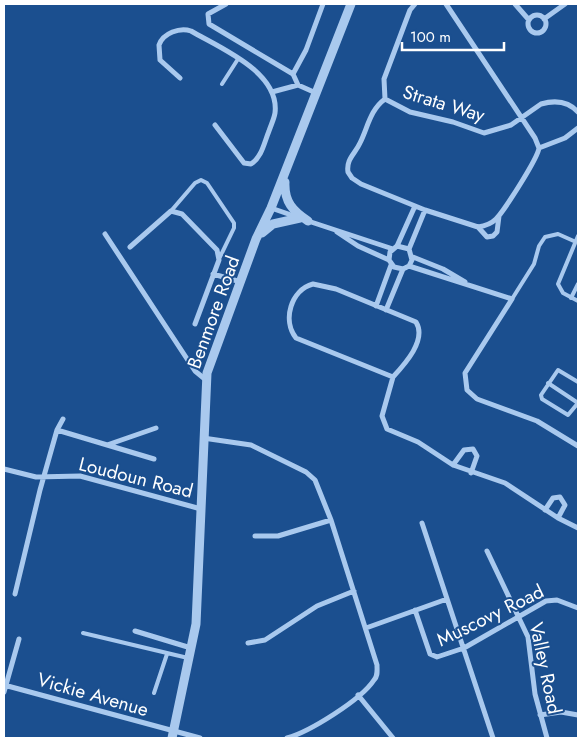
<svg xmlns="http://www.w3.org/2000/svg" width="582" height="742" font-family="Jost,sans-serif">
  <style>
    .lines { fill: none; stroke-linecap: round; stroke-linejoin: round }
    .service { stroke: #a9c9ee; stroke-width: 4 }
    .minor { stroke: #a9c9ee; stroke-width: 5 }
    .tertiary { stroke: #a9c9ee; stroke-width: 9 }
    .labels { text-anchor: middle; stroke-width: 4; stroke-linejoin: round; paint-order: stroke }
    .street-label { font-size: 19px; fill: #fff; stroke: #1b4f8f }
  </style>
  <rect width="100%" height="100%" fill="#1b4f8f"/>
  <g class="lines">
    <path class="service" d="M222 84 238 59
      M171 211 195 183 201 180 207 183 234 223V228L220 257
      M578 236 558 284 563 293 578 301
      M571 298 578 284
      M512 299 534 264 539 246 545 237 558 234 576 242
      M578 382 558 370 541 395 542 399 568 415 578 403
      M548 383 578 403
      M83 633 188 658
      M154 693 167 654"/>
    <path class="minor" d="M226 4 208 14 209 24 293 74 298 85
      M415 4 410 10 384 79 385 99C370 110 368 127 360 143 355 154 346 159 348 172L352 178 361 184 425 210 478 227C485 226 491 224 496 219 504 211 538 158 539 148L535 138 446 4
      M515 4 529 20
      M528 24a9 9 0 1 1 18 0a9 9 0 1 1-18 0Z
      M544 19 565 4
      M293 74 306 50 323 4
      M180 78 160 60 159 45C163 33 180 27 191 31 220 48 280 72 275 113 274 119 271 125 269 131 264 143 262 157 251 164L244 163 215 125
      M272 92 298 85 316 93
      M385 99 410 112 453 122 484 133 511 125 541 104C555 100 568 101 578 112
      M539 148 565 138 578 128
      M271 208 297 217
      M305 220 393 249
      M478 227 487 237 493 236 497 232 499 216
      M337 232 358 246 389 260
      M105 234 195 371 206 380
      M397 246 415 206
      M130 247 171 211 182 214 217 250 219 260 195 324
      M409 249 425 210
      M413 257 443 269 465 282
      M409 266 512 299 465 373 467 390 477 399 537 421 578 446
      M213 274 241 282
      M313 284 336 289 416 322C427 340 405 364 393 377L296 338C282 320 291 290 313 284Z
      M376 306 391 265
      M386 310 403 269 409 266 412 260 409 249 397 246 390 252 389 260 394 267 403 269
      M393 377 382 416 387 429 418 442 453 465 505 483 558 518 578 528
      M57 430 154 459
      M203 438 251 445 306 472 315 480 331 520 377 665C377 671 378 676 374 680 361 700 309 732 287 738
      M107 445 156 428
      M453 465 464 450 473 449 477 456 471 473
      M4 469 36 477 80 476 201 509
      M545 510 553 498 560 497 565 505 558 518
      M422 523 493 738
      M255 536H278L331 520
      M487 551 528 637 535 694 547 738
      M15 594 40 490 57 430 63 419
      M415 610 430 654 437 657 464 648 546 601 557 600 578 608
      M366 628 447 599
      M135 631 191 648
      M248 643 265 640 317 606 354 591
      M4 685 200 738
      M4 692 19 639
      M358 695 393 738
      M540 715 561 712 578 715"/>
    <path class="tertiary" d="M285 182C284 202 293 211 308 221
      M262 233 273 224 300 218
      M172 738 196 624 207 373 256 239 271 208 351 4"/>
  </g>
  <g class="labels">
    <g class="street-label">
      <text transform="translate(444 103) rotate(17)" y="7">Strata Way</text>
      <text transform="translate(213 312) rotate(-70)" y="7">Benmore Road</text>
      <text transform="translate(136 477) rotate(14)" y="7">Loudoun Road</text>
      <text transform="translate(490 615) rotate(-26)" y="7">Muscovy Road</text>
      <text transform="translate(546 668) rotate(78)" y="7">Valley Road</text>
      <text transform="translate(93 694) rotate(16)" y="7">Vickie Avenue</text>
    </g>
  </g>
  <rect width="582" height="742" fill="none" stroke="#ffffff" stroke-width="10"/>
  <path d="M402 42v8h102v-8" fill="none" stroke="#ffffff" stroke-width="2.5"/>
  <text x="410" y="42" font-size="15" fill="#ffffff" stroke="#1b4f8f" stroke-width="4" paint-order="stroke">100 m</text>
</svg>
